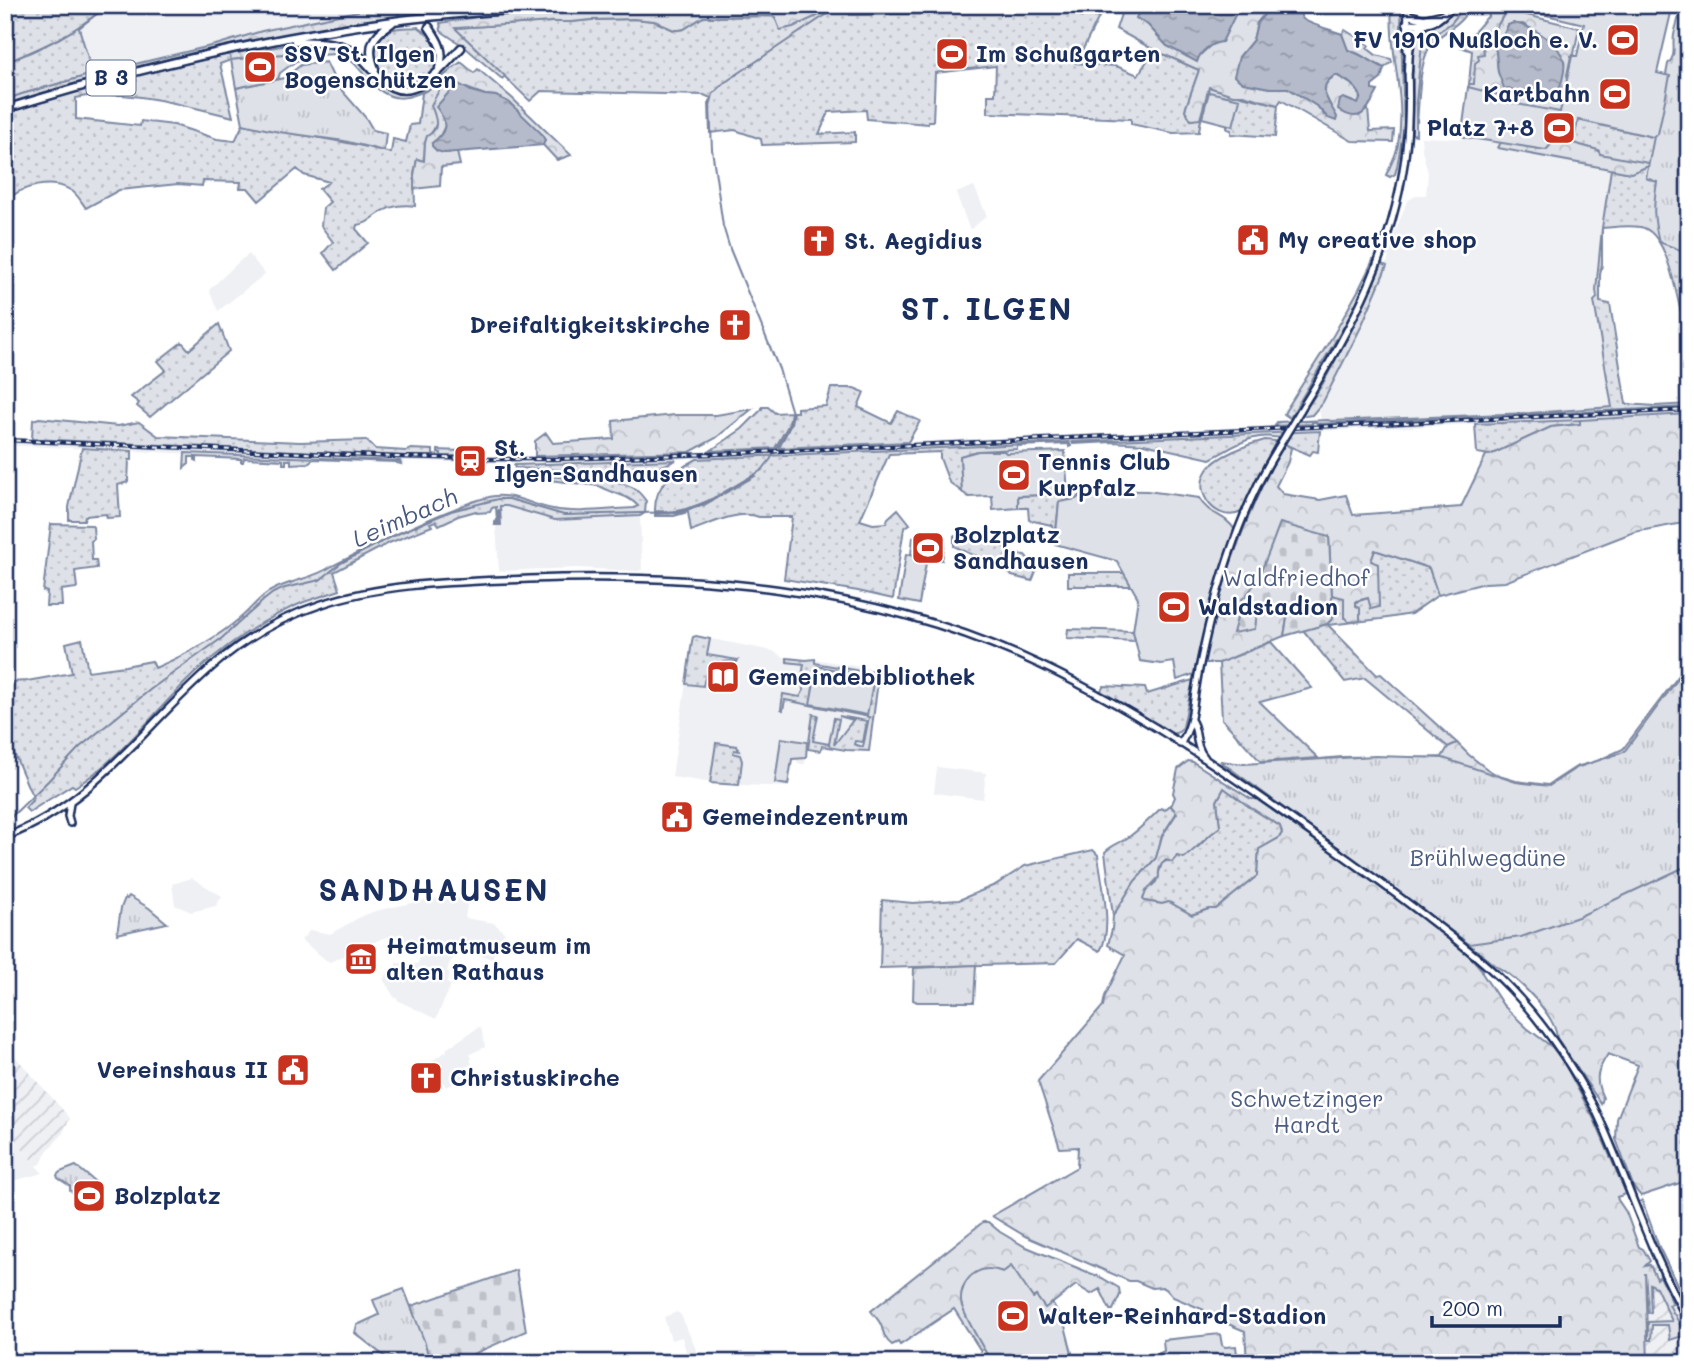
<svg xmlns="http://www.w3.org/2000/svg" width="1694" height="1368" font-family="Mali,sans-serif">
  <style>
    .built { fill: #eff0f4 }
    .industrial { fill: url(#industrial-furrows) }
    .grass { fill: url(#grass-dots); stroke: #7c88a2; stroke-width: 2 }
    .forest { fill: url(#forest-crowns); stroke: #7c88a2; stroke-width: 2; fill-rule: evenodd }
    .cemetery { fill: url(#cemetery-stones); stroke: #7c88a2; stroke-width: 2 }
    .park { fill: url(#park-tufts); stroke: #7c88a2; stroke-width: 2 }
    .pitch { fill: #dee1e7; stroke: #7c88a2; stroke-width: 2 }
    .water { fill: url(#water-ripples); stroke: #77839f; stroke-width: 2 }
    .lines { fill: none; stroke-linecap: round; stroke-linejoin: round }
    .stream { stroke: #77839f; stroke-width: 2 }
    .secondary-casing { stroke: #1b2f5e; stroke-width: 10 }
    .primary-casing { stroke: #1b2f5e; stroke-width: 11 }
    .trunk-casing { stroke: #1b2f5e; stroke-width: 11 }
    .secondary { stroke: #fff; stroke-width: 5 }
    .primary { stroke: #fff; stroke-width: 6 }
    .trunk { stroke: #fff; stroke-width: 6 }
    .rail-casing { stroke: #1b2f5e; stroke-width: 4.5 }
    .rail { stroke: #fff; stroke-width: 2; stroke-dasharray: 5; stroke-linecap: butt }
    .secondary-bridge-casing { stroke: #1b2f5e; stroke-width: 10; stroke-linecap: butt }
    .secondary-bridge { stroke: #fff; stroke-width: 5 }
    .labels { text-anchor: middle; stroke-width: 5; stroke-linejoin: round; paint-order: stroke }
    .shield { fill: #fff; stroke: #5f6d8e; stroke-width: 2 }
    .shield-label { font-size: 21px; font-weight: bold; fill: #1b2f5e }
    .poi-label { font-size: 23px; font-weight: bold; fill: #1b2f5e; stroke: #fff; text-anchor: start }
    .park-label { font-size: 23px; fill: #4c5c80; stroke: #fff }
    .water-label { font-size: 24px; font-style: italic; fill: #49597e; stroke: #fff }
    .district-label { font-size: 30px; font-weight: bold; letter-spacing: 2px; fill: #1b2f5e; stroke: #fff }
  </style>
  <defs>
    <pattern id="industrial-furrows" width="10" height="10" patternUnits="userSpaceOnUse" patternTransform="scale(1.75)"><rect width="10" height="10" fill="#eff0f4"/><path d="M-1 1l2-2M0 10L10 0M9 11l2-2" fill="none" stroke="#ccced4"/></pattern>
    <pattern id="grass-dots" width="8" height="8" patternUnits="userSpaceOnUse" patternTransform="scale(1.75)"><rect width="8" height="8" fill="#dee1e7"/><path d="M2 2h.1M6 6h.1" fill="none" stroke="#bec1c9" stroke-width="1.8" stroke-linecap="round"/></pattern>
    <pattern id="forest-crowns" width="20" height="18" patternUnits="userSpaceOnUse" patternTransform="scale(1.75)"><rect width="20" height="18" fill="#dee1e7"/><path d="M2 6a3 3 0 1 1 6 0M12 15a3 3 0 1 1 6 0" fill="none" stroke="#bec1c9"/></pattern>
    <pattern id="cemetery-stones" width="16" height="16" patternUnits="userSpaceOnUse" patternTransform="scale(1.75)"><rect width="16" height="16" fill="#dee1e7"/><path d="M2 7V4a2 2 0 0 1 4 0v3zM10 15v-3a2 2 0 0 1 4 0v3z" fill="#bec1c9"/></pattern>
    <pattern id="park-tufts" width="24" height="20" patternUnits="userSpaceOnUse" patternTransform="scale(1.75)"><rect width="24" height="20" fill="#dee1e7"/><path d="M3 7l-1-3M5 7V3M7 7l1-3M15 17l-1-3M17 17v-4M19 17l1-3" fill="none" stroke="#bec1c9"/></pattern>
    <pattern id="water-ripples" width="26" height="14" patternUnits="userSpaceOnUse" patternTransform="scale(1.75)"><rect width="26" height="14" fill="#b5bbca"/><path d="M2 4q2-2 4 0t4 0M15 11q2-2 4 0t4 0" fill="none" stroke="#9298a7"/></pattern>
  </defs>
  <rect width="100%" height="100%" fill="#fff"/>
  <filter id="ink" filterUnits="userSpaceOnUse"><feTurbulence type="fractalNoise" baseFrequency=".0143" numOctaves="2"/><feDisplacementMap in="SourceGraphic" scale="14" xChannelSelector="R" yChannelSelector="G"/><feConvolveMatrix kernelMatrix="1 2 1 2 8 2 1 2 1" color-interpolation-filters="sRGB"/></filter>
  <g filter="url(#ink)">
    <path class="built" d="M108 5H357L358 10 262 31 219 44 93 74 79 28Z
      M1421 137 1471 139 1500 144 1498 148 1611 169 1602 228 1594 301 1613 407 1530 413 1330 421 1328 420H1321L1319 409 1361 327 1379 286 1389 257 1386 256 1407 201 1417 195H1426L1428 173 1422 150Z
      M974 186 987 216 971 229 969 228 956 193Z
      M249 254 265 274 218 311 209 290 243 258H244Z
      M1689 407V414L1591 419 1072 442V435L1311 424V422H1317V424Z
      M1070 435 1071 442 619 462 613 461 475 463 403 461 404 464 5 445V438H22L449 458H505L617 456 833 445Z
      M500 506H506L555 520 640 516 642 570 637 571 577 568 499 571 496 526 501 523Z
      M696 636 773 651 783 657 806 660 815 659 877 670 879 673 869 751 846 750 822 746 820 751 808 749V742L805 764H798L797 760 792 759 788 787 720 784 672 777 692 641 693 637Z
      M937 767 986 773 983 799 934 793Z
      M192 878 222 896 216 906 191 912 175 905 172 884Z
      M468 898 465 918 494 923 505 933 499 940 492 959 471 952 460 951 450 962 447 971 450 973 446 983 451 985 436 1019 397 1000 398 999 394 997 383 979 393 967H396V963L416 964 418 963 421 952 401 949 399 935 383 938 330 962 326 960 301 940 310 930 330 934 362 916 375 911 431 899Z
      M479 1027 481 1028 485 1047 470 1054 472 1059 470 1060 472 1064 460 1070 465 1077 446 1087 430 1062 447 1051 446 1049Z
      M5 1128 36 1166 43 1173 5 1183Z
      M677 1312 681 1315 698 1354 697 1356 688 1359 682 1337 671 1340 664 1317Z"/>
    <path class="industrial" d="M5 1045 70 1118 62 1135 47 1151 41 1164 36 1166 5 1128Z
      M1655 1263 1689 1328V1363H1648L1645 1267Z"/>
    <path class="grass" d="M5 5H108L79 28 93 74 22 94 5 100V61L9 59 5 49Z
      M1041 5H1105L1076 63 1116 66 1138 75 1154 50 1199 70 1185 110 1191 120 1200 118 1209 87C1232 94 1255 99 1278 105L1275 137 1231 134V130L1227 129V124L1233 126 1209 92C1205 105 1200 119 1199 132L1173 133 1131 124V119L988 113V95H995L996 66 935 73 933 121H928V124L867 119 866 110 829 112 819 134 855 132V142L762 145 761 139 735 130 710 133 709 102 711 98 704 95 541 91 530 101 454 28 552 22H571L591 20 634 19 654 21 674 30 684 29 703 17 773 16 775 17 780 29C803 25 825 7 848 7L850 15 934 13 939 10 1007 8Z
      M1466 5H1469C1465 26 1439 31 1429 48 1419 65 1419 103 1417 123L1416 101 1422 43 1451 23Z
      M1496 7 1507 10 1489 39 1483 45 1484 55 1479 60 1474 85 1469 84 1472 51 1461 47 1489 15 1492 8Z
      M1689 17V313L1681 312C1675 291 1667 231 1640 227 1628 225 1614 227 1602 228V264L1600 275V302L1610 304 1626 404 1655 406 1689 404V407L1317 424 1316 422H1312V424L1275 426 1277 422 1328 420 1331 421 1530 413 1612 407 1594 301 1597 298 1596 290 1602 228 1611 169 1631 173 1600 154 1598 150 1573 143 1578 120 1653 137Z
      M418 27C472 62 409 107 382 76 371 63 373 37 391 30 398 27 410 28 418 27Z
      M229 54 231 60 220 64 233 117C184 106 126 87 76 98V119L140 126 141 121 174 125 217 139 235 141 243 124C292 135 342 139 391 153L393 139 406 142 410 125 418 124 422 93 438 84 443 85C440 101 440 129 427 137L425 143 424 161 417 159 414 175 415 206C401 204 389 206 377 215 370 220 366 224 357 225L356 229 368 243 336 270 323 253 333 242 321 226 323 208 330 202 319 189 329 182 304 175 297 169 259 201 248 188H240L241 182 203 181 202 186 178 184 119 190 86 208C82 203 78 195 72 191 53 178 20 186 5 202V111L131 76Z
      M1373 260 1375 261 1353 311 1290 418 1284 414 1286 410 1334 334 1359 289Z
      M1382 264 1387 266 1361 327 1323 402 1312 415 1305 416 1302 415 1322 385 1350 333Z
      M219 324 229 351 150 417 137 406 139 403 131 397 166 370 158 361 182 342 189 350Z
      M831 388H854L864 392 858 407 891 423 898 411 920 421 908 442 779 448 791 424 793 412H797V408L826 406Z
      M762 407H768L775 413 791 412 789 424 775 448 710 451 742 429 762 409Z
      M39 418 118 426 139 422 158 436 300 442 366 440 375 449 406 451 411 449 433 450V455L441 456V453H438V450L461 451 464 456H403L32 439 33 420Z
      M1580 420V424L1551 427 1490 455 1477 453 1475 424Z
      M1320 431 1318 452 1313 451 1310 455 1284 444 1286 440C1255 429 1236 446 1210 459L1144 444 1113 442 1073 444 1072 442Z
      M1265 440 1276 441 1241 512C1219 524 1191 494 1207 470 1216 456 1249 444 1265 440Z
      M1069 442 1071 446 1069 447V444L1017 446V449L978 451 960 456 962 492 949 482 940 458V452L889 454 860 520 873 524 886 523 888 518 898 509 910 524 904 528 893 599 858 591 784 579 792 517H759C739 509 710 524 691 531L688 512 674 516H655V514L678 513 704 505 755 476 754 475C730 488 704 507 677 511 670 512 662 511 655 511 654 484 675 471 697 459Z
      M82 448 132 451V460H129L128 482 118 485 120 517 107 518 106 514 85 516 84 520H69V507Z
      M185 453 400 461 401 464 397 463V462L313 459 308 463 291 464V460H286V464H283V460L244 458 243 462H241V459L197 457V461L195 460V457H189V464L184 468Z
      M676 460 656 469 630 473 515 468 514 466V465Z
      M517 474 615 481C631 486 636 487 646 501L645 513 640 516 555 520 507 506H500L501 525H496L500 522 499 510 497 511 499 522 495 524V522L497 521 496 507 492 508 490 512 477 513 476 511 458 516 439 525 436 521 430 523 432 526 389 543 334 572 340 590C328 594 316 598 304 602 265 618 227 644 196 672 155 710 123 757 75 787L72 785 29 812 25 808 34 798 29 789 5 732V659L10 682 27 681 72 673 66 643 82 639 88 671 125 666 152 661 155 668C185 655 214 640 239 619 249 611 257 600 267 593 287 580 312 580 332 566 370 547 409 527 449 511 464 505 479 498 495 496 516 494 534 506 553 509 576 514 610 509 634 508L638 506C627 494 613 494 599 486L524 477Z
      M1068 489 1087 490 1076 499 1059 502 1056 530 1051 525 1029 520 1028 508H1018L1017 496 1068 494Z
      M51 524 91 525 93 527 94 539 91 541 92 560H96L97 568 75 571 77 588 61 590 62 606H46L47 592 43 591Z
      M954 536 999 543 1013 554 1025 555 1037 569 1032 581 1012 576 1003 567 987 558 973 555 954 546Z
      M1375 550 1429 568 1438 595 1411 614 1381 619 1328 625 1377 675 1381 674 1457 743 1448 747 1365 678 1345 682 1303 630 1327 624 1333 618 1332 595 1344 597V617L1356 606V602L1368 598 1371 561Z
      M1068 573H1124L1132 586H1068Z
      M1068 629 1133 631 1135 641 1067 638Z
      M696 636 710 639 707 655 738 660 737 662C718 659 706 667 703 686L686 684 692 641 693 637Z
      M1271 642 1312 688 1260 702 1318 758 1261 762 1222 719 1219 663Z
      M787 658 806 660 815 659V663L871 673 872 670H877L879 673 869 751 846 750 822 746 820 751 808 749 813 714 818 715 813 741 829 744 834 718 839 719 834 745 853 720 839 716 867 721 863 742 855 741 854 744 863 747 869 717 785 700 783 710 781 709 783 694 800 697 804 690 801 683 804 664 787 662Z
      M1193 680 1183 727 1179 732 1172 734 1100 692 1104 686 1145 688 1147 694Z
      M716 743 737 746 739 751 734 750 733 753 740 755 742 761 739 785 710 783Z
      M1224 788 1251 808 1280 826 1282 833 1279 838 1259 850 1257 876 1216 909H1209L1192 915 1169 902 1162 904 1144 901 1143 899 1146 891 1156 882 1162 863 1198 847 1211 834 1220 827 1217 801Z
      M1170 805 1177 812 1162 836 1156 858 1135 881 1113 916 1105 852C1113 844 1121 843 1130 836 1141 828 1151 818 1161 808L1165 810Z
      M1093 850 1098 855C1101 881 1114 929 1100 951L1077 939 1056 963 880 968 882 900 913 903 959 900 995 885 1025 866Z
      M1642 1200 1659 1247 1689 1309V1317L1654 1246 1638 1203Z"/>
    <path class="forest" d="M357 5H386L403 17C268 34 136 67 5 105V100L22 94 93 74 219 44 262 31 358 11Z
      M841 5 793 27 780 30 775 17 772 16 703 17 684 29 679 30H674L654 21 634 19 591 20 571 22H552L455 28 505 76 502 79 466 48 441 31 440 23 484 16 630 8Z
      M894 5H1033L1007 8 939 10 934 13 850 15 848 7Z
      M1124 5H1144L1140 9 1137 18 1148 25 1167 46 1199 56 1213 43 1239 8 1238 5H1272L1257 23 1253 40 1239 57 1270 88H1288L1318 107 1324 115 1336 117 1325 95V83L1336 75 1351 84 1359 92 1360 101 1358 104 1344 98 1340 100 1359 116 1368 109 1370 131 1394 130 1393 142 1352 141 1281 100 1278 105 1243 95H1233L1209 87 1200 119 1191 120 1185 110 1199 70 1154 50 1116 29Z
      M1392 5H1402L1401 25 1404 127 1397 167 1395 174 1390 177 1386 175C1390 166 1397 154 1398 144 1407 97 1388 51 1392 5Z
      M1457 5H1466L1451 23 1422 43 1416 101V135L1412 134 1413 45 1418 33 1425 28 1437 24 1453 12Z
      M1507 10 1579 28 1574 54 1571 56 1567 75 1580 119 1463 133 1469 84H1474L1475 63 1479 60 1478 55 1484 54 1483 45 1489 39ZM1523 24 1546 38 1564 61 1560 86 1544 100 1534 97 1520 96 1511 89 1498 72 1496 51 1508 25Z
      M1345 30 1369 45 1367 48 1376 55 1391 59 1392 62 1384 68C1372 62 1361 54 1348 50L1342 34Z
      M311 44C326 46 341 46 353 55 362 61 368 71 375 79 392 97 415 94 435 82 444 77 452 68 461 62L474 73 478 69 512 98 571 155 557 160 543 145 545 140 496 96 485 95 461 86 443 117 445 126 439 138 432 143 444 153 457 152 460 165 441 167 440 186 414 189V175L417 159 424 161 425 143 427 136C441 129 436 118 431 105L442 85 438 84C407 101 390 106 365 76 358 67 351 58 340 55 326 52 310 58 296 61L293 53 231 60 229 54 288 45Z
      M1501 142 1546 150 1553 142 1567 144 1573 143 1598 150 1600 154 1654 164 1631 173 1498 148Z
      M752 409 716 438 690 452 535 456V441L546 433 553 443 614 439 613 421 675 415H716Z
      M1689 414V522L1634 532 1505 582 1485 583 1438 595 1429 568 1375 550 1371 561 1378 564 1379 607 1371 609 1368 598 1356 601V606L1360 608V621L1349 622 1344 617V598L1332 595 1329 537 1262 610 1288 613 1284 636 1219 663H1203C1220 585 1245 514 1284 443L1291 448 1288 462 1276 486 1283 494 1320 500 1346 495 1353 515 1461 507 1486 455H1490L1551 427 1580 424V420Z
      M1689 662V1180L1641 1196 1634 1188 1616 1139 1617 1119 1638 1065 1608 1054C1597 1071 1594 1079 1603 1098L1601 1104 1557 1038C1556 1016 1518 978 1499 968L1432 915 1222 763V762C1261 769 1304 759 1343 757 1376 756 1408 759 1442 757L1448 747 1457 743 1469 755 1487 769 1499 776 1516 781 1548 785 1576 767 1597 761 1623 749Z
      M1188 761 1193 762 1251 799H1256L1327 847 1445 935 1469 955 1482 970V973L1503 1005 1527 1028 1552 1047 1563 1061 1595 1121 1625 1191 1626 1194 1617 1197 1618 1200 1626 1212 1639 1247 1643 1249 1650 1261 1645 1266 1650 1265 1657 1279 1660 1276 1673 1304 1669 1305 1686 1335 1689 1336V1355L1684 1341 1679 1337 1670 1340 1668 1325H1652L1651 1340H1648V1322L1672 1321 1656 1287 1650 1284 1651 1312 1648 1313 1645 1273 1648 1363H1247L1245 1331 1204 1314V1310L1173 1297 1166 1289 1162 1287 1152 1288 1136 1281H1129L1025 1236 992 1216 1077 1167 1078 1147 1060 1148 1038 1081 1103 1006 1105 996 1125 955 1108 945 1112 929 1113 916 1135 881 1156 858 1162 836 1177 813 1171 806 1175 797 1173 793 1178 769ZM1224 788 1251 808 1280 826 1282 833 1279 838 1259 849 1257 876 1216 909H1209L1192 915 1169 902 1162 904 1144 901 1143 899 1146 891 1159 877C1158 870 1160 864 1166 860L1172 862 1177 856 1184 858C1197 848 1207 836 1220 827L1217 801Z
      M983 1222H988L1000 1232 1024 1246 1102 1278 1119 1288 1120 1295 1113 1310H1110L1100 1289 1091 1294 1076 1285 1045 1309 1036 1296 1033 1298 1003 1272C995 1269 988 1271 980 1273 967 1275 959 1290 962 1303 964 1315 978 1337 984 1349L981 1351 954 1309 900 1345 898 1342 892 1345C885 1340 884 1334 881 1325 879 1320 874 1315 871 1311Z"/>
    <path class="cemetery" d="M1280 523 1329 537 1333 618 1327 624 1284 636 1288 613 1262 610 1257 611 1255 629 1233 633 1242 599C1258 588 1272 542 1280 523Z
      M516 1270 526 1331 453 1363H430L411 1306Z"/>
    <path class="park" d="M1682 5H1689V260L1678 249 1659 242C1653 217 1653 207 1657 182L1646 178 1668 64C1677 55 1672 46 1674 35 1676 25 1680 15 1682 5Z
      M326 62 337 85 366 118 373 130 386 133 384 151 344 141 279 132 243 124 236 88 284 78 301 65Z
      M1689 664V865L1578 917 1521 937 1469 944 1220 761 1243 764 1375 756 1443 758 1516 782 1549 786 1576 768 1624 752Z
      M129 896 149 908 167 923 117 934 121 908 125 898 127 899Z
      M976 965 974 1002H917L913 1000 914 968Z
      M76 1166 99 1185 90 1206 70 1190V1186L58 1178 57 1175 60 1172Z
      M404 1289 425 1343 430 1363H399L391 1357 389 1360 355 1333 357 1325 379 1315 373 1300Z"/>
    <path class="pitch" d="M1504 5H1689V11L1671 13 1657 73 1670 76 1658 134 1653 137 1578 120 1573 143 1567 144 1553 142 1546 150 1464 137 1462 132 1468 87 1507 97 1506 102 1560 112 1572 56H1577L1584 24Z
      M293 53 296 61 280 73 278 79 236 88 231 60Z
      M1209 92 1240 99 1233 126 1202 118Z
      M978 451H1004L1006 453 1065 451 1068 494 1018 496V508L993 510 992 496 969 497 962 492 960 456Z
      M1087 490 1147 491 1199 498C1209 516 1224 513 1235 530 1217 577 1205 625 1194 674L1177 680 1174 662 1161 664 1140 661 1133 631 1138 598 1117 561 1055 544 1059 502 1076 499Z
      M913 537 945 543 942 560 927 557 919 604 899 600 906 554 916 555 911 554Z
      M817 666 874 678 867 715 810 704Z
      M781 738 807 742 806 758 792 759 788 785 775 783Z
      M1011 1266 1033 1298 1036 1296 1045 1308 1052 1303 1065 1326 1072 1353 1049 1363H992C985 1351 963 1315 961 1302 960 1291 966 1278 975 1273 984 1267 993 1268 1003 1272Z
      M1220 1334 1222 1345 1225 1347 1236 1346 1238 1363H1159L1158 1354 1164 1351 1163 1340Z"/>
    <path class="water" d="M1144 5H1238L1239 7 1222 42C1211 43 1200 51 1197 62L1167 46 1148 25 1136 18 1140 9Z
      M1272 5 1288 6 1292 12 1300 13C1301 15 1301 17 1303 19 1306 23 1335 31 1342 34L1348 50C1361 54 1372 62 1384 68L1381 79 1372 86V90L1378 91C1368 110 1360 126 1338 109L1340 100 1343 98 1358 104 1361 97C1357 86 1346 80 1336 75 1314 87 1329 101 1337 117L1336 121 1328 118 1318 107 1288 88H1270L1243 83 1234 76 1239 57 1253 40 1257 23Z
      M1513 23C1532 26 1559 42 1564 61 1566 70 1559 91 1556 99L1544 100 1534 97 1520 96 1511 89 1504 88 1498 72 1496 51 1493 46 1495 43 1502 39 1508 25Z
      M457 83 471 91 485 95 496 96 509 102 541 133 545 140 543 145 444 153 437 151 432 146V143C448 131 448 122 436 107Z"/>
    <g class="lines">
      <path class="stream" d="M5 63C46 46 73 34 108 5
        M5 823 48 781 80 747 151 689 222 638 264 600 273 593 285 588 320 580 341 563 397 534 451 511 498 499H509L564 515 678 512 712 500 762 470 770 460 788 429 792 413 779 369 730 249 723 226 712 149 710 107 713 94 724 83 821 18 844 5"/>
      <defs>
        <path id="secondary" d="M1407 51 1408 5
          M1300 411C1352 328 1395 247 1406 149 1409 122 1409 95 1408 68
          M1191 720C1199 730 1193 744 1205 758
          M1180 744C1193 726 1192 707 1196 687 1199 666 1204 645 1209 624 1224 564 1245 501 1278 448
          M70 823 68 816 70 803
          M5 837C96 803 143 726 213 666 245 638 282 617 322 604 387 582 460 582 529 579 696 573 867 588 1021 656 1129 704 1229 773 1324 842 1358 866 1392 891 1425 916 1459 942 1492 967 1520 999 1550 1032 1575 1071 1596 1111 1614 1149 1628 1189 1644 1227 1657 1260 1672 1291 1689 1322"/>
        <path id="primary" d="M429 27C438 40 446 52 439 68
          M295 41C312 42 333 41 349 49 362 55 370 68 381 79 411 109 441 69 461 48
          M375 69C366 46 372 36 392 23
          M5 109C134 69 267 37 401 20 466 12 532 8 598 5"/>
        <path id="trunk" d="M1408 15 1424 19 1441 15
          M1407 23C1429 26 1438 23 1452 5
          M1408 71C1409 54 1407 35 1423 26"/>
      </defs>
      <use href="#secondary" class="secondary-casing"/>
      <use href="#primary" class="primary-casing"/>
      <use href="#trunk" class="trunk-casing"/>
      <use href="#secondary" class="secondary"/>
      <use href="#primary" class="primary"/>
      <use href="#trunk" class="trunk"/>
      <defs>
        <path id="rail" d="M5 440 396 457 484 459H556L714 454 1689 410"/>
      </defs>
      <use href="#rail" class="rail-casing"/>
      <use href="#rail" class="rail"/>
      <defs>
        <path id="secondary-bridge" d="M1278 448 1300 411"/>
      </defs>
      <use href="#secondary-bridge" class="secondary-bridge-casing"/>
      <use href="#secondary-bridge" class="secondary-bridge"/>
    </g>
  </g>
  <defs>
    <symbol id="stadium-square" viewBox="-11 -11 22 22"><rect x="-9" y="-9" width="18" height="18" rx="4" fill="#c8321e" stroke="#fff"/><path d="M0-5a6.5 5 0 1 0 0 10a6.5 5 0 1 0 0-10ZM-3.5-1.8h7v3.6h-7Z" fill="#fff"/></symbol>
    <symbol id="civic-square" viewBox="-11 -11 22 22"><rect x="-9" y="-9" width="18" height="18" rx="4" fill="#c8321e" stroke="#fff"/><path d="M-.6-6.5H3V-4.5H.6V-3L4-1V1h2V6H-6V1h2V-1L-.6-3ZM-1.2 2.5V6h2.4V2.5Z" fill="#fff"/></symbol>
    <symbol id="church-square" viewBox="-11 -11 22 22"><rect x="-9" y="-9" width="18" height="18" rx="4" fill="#c8321e" stroke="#fff"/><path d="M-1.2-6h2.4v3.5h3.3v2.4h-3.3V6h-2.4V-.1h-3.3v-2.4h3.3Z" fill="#fff"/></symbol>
    <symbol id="station-square" viewBox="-11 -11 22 22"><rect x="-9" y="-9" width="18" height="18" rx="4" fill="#c8321e" stroke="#fff"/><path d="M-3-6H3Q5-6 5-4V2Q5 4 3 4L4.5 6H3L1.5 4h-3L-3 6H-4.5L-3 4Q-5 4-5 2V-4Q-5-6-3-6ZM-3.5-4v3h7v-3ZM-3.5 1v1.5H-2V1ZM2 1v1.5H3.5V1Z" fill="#fff"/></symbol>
    <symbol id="library-square" viewBox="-11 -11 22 22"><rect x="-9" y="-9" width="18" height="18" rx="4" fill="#c8321e" stroke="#fff"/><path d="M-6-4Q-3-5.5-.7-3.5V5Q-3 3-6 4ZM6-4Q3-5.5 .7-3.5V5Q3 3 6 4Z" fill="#fff"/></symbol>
    <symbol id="museum-square" viewBox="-11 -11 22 22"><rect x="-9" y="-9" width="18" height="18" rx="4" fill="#c8321e" stroke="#fff"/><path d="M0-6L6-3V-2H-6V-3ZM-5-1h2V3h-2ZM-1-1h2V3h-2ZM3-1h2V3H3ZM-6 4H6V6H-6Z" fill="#fff"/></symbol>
  </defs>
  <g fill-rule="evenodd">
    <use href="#stadium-square" x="1604" y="21" width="38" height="38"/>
    <use href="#stadium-square" x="933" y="35" width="38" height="38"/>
    <use href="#stadium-square" x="241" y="48" width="38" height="38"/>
    <use href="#stadium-square" x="1596" y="75" width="38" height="38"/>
    <use href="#stadium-square" x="1540" y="109" width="38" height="38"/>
    <use href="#civic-square" x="1234" y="221" width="38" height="38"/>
    <use href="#church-square" x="800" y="222" width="38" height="38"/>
    <use href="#church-square" x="716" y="306" width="38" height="38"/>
    <use href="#station-square" x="451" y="442" width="38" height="38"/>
    <use href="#stadium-square" x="995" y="456" width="38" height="38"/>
    <use href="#stadium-square" x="909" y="529" width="38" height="38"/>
    <use href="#stadium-square" x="1155" y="588" width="38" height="38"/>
    <use href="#library-square" x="704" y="658" width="38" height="38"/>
    <use href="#civic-square" x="658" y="798" width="38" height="38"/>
    <use href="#museum-square" x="342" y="940" width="38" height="38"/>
    <use href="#civic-square" x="274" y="1051" width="38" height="38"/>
    <use href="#church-square" x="407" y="1059" width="38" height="38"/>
    <use href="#stadium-square" x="70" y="1177" width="38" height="38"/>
    <use href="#stadium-square" x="994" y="1297" width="38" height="38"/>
  </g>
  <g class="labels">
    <rect class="shield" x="86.5" y="60.5" width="49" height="35" rx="5"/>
    <g class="shield-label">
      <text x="111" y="85">B 3</text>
    </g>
    <g class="poi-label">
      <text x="1598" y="48" text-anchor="end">FV 1910 Nußloch e. V.</text>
      <text x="284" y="62">SSV St. Ilgen<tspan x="284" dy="26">Bogenschützen</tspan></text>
      <text x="976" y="62">Im Schußgarten</text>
      <text x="1590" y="102" text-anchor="end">Kartbahn</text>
      <text x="1534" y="136" text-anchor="end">Platz 7+8</text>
      <text x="1278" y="248">My creative shop</text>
      <text x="844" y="249">St. Aegidius</text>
      <text x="710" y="333" text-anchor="end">Dreifaltigkeitskirche</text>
      <text x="494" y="456">St.<tspan x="494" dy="26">Ilgen-Sandhausen</tspan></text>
      <text x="1038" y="470">Tennis Club<tspan x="1038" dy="26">Kurpfalz</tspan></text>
      <text x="953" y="543">Bolzplatz<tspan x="953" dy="26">Sandhausen</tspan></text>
      <text x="1198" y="615">Waldstadion</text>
      <text x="748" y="685">Gemeindebibliothek</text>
      <text x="702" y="825">Gemeindezentrum</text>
      <text x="386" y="954">Heimatmuseum im<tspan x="386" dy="26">alten Rathaus</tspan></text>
      <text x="268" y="1078" text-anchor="end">Vereinshaus II</text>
      <text x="450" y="1086">Christuskirche</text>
      <text x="114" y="1204">Bolzplatz</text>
      <text x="1038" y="1324">Walter-Reinhard-Stadion</text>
    </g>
    <g class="park-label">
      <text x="1296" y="586">Waldfriedhof</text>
      <text x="1488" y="866">Brühlwegdüne</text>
      <text x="1307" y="1107">Schwetzinger<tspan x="1307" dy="26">Hardt</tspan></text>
    </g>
    <g class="water-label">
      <text transform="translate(405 518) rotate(-24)" y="8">Leimbach</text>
    </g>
    <g class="district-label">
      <text x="987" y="320">ST. ILGEN</text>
      <text x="434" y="901">SANDHAUSEN</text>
    </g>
  </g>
  <rect width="1694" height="1368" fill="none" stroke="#fff" stroke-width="28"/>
  <rect x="14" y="14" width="1666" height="1340" fill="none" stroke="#1b2f5e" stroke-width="2.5" filter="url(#ink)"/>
  <path d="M1432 1316v10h128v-10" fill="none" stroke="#1b2f5e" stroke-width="3.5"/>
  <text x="1442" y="1316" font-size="21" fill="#1b2f5e" stroke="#ffffff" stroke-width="5" paint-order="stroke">200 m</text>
</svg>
